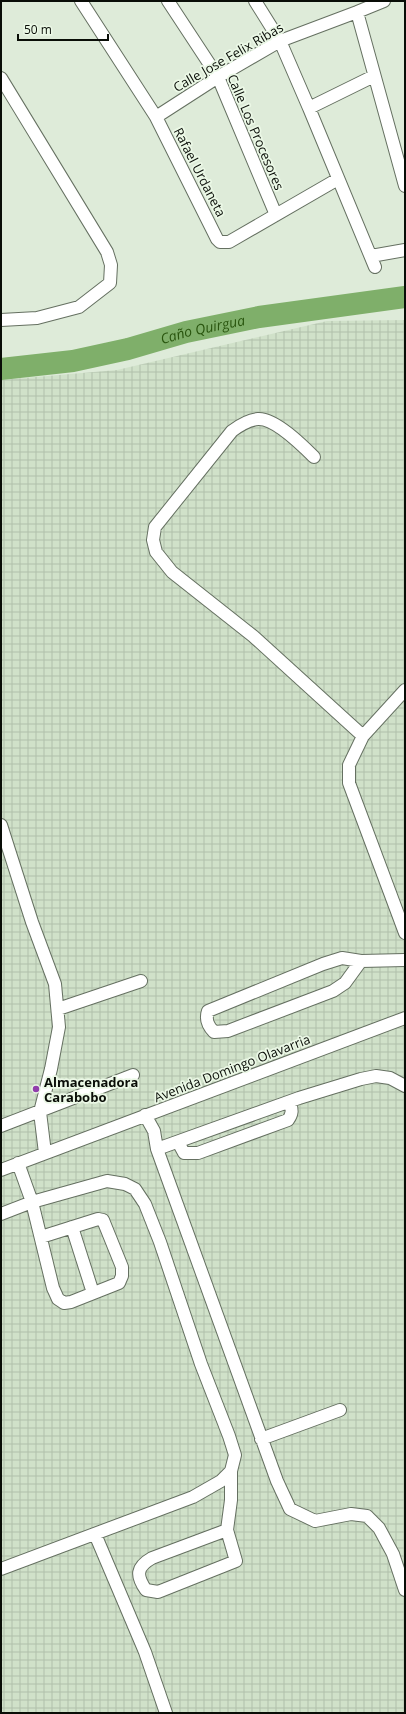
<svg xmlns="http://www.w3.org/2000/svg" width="406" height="1714" font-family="'Open Sans',sans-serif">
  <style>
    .industrial { fill: url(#industrial-grid) }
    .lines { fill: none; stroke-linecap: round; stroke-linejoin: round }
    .river { stroke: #7faf6a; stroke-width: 22 }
    .minor-casing { stroke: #657061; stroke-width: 14 }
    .minor { stroke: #fff; stroke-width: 12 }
    .poi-dot { fill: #913eac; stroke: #ebf8e6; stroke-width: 1.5 }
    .labels { text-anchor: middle; stroke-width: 3.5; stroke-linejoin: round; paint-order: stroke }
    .street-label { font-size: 13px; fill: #090d07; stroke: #ebf8e6 }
    .poi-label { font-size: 13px; font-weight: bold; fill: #090d07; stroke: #ebf8e6; text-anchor: start }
    .water-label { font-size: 14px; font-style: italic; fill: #29550e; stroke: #ebf8e6 }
  </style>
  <defs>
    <pattern id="industrial-grid" width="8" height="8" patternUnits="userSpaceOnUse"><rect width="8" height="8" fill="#d0e1c9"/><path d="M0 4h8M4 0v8" fill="none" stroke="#b1c0ab"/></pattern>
  </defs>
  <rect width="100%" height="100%" fill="#deebd9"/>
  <path class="industrial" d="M405 320V1713H1V380L117 370 327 321Z"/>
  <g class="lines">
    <path class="river" id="s1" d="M1 369 73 361 128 349 186 332 259 317 405 297"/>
    <defs>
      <path id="minor" d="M81 1 156 117 217 239 220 242H229L338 179
        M168 1 218 77 276 215
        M255 1 280 41 309 108
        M357 12 405 186
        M374 76 309 108 375 267
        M1 78 107 252 111 265 110 283 79 307 37 318 1 320
        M156 117 218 77 280 41 357 12 384 1
        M371 256 405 250
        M314 457C303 446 275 418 258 419 248 420 240 425 232 431L155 527 153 540 156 552 172 572 253 636 363 736
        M405 690 363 736 349 765V783L405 933
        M1 825 32 922 55 984 59 1027 51 1069 40 1112 45 1153
        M361 961 345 983 333 991 228 1031 214 1032C208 1026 205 1020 208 1011L323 964 342 958 361 961 405 960
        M58 1009 141 981
        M145 1115 154 1131 157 1149 277 1481 290 1509 315 1521 351 1514 367 1516 379 1528 393 1554 405 1590
        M1 1126 133 1075
        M178 1142 184 1153H198L288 1120C293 1113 292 1110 290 1102
        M157 1149 299 1098 361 1079 376 1076 390 1078 405 1086
        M18 1163 32 1202 53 1288 58 1299 64 1303 71 1302 119 1283 122 1276V1267L103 1220 98 1219 41 1237
        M1 1170 405 1018
        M1 1214 32 1202 107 1181 125 1184 135 1189 145 1204 160 1242 201 1364 229 1436 235 1455 231 1471 221 1481 193 1497 1 1569
        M72 1227 93 1293
        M261 1439 340 1410
        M227 1530 152 1558C136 1567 136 1576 146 1590L158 1592 236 1561 227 1530 231 1500V1471
        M95 1534 145 1652 166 1713"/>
    </defs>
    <use href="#minor" class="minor-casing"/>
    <use href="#minor" class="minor"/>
  </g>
  <circle class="poi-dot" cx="36" cy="1089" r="4"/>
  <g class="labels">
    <g class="street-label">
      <text transform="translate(228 57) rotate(-30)" y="5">Calle Jose Felix Ribas</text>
      <text transform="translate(256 132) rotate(67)" y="5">Calle Los Procesores</text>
      <text transform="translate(200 172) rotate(63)" y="5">Rafael Urdaneta</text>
      <text transform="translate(232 1068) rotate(-21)" y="5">Avenida Domingo Olavarria</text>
    </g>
    <g class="poi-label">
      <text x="44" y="1087">Almacenadora<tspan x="44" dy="15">Carabobo</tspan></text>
    </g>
    <g class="water-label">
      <text dy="5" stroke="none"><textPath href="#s1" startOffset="206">Caño Quirgua</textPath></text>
    </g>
  </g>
  <rect width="406" height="1714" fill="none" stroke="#090d07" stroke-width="4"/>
  <path d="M18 34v6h90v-6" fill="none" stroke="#090d07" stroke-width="2"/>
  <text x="24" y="34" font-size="12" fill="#090d07" stroke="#ebf8e6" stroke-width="3" paint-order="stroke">50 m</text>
</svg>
